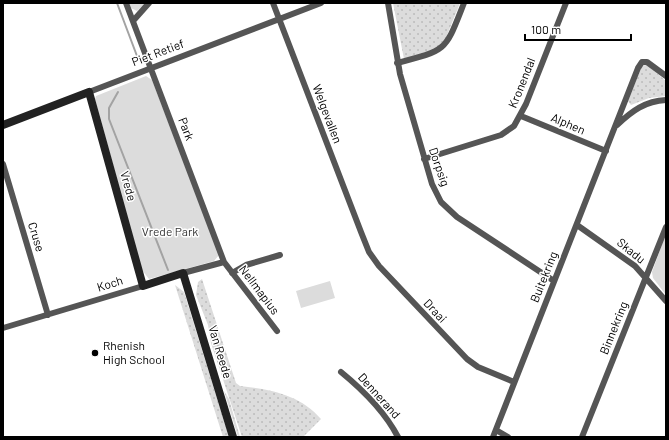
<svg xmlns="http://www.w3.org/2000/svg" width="669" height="440" font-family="Barlow,sans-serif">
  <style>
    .grass { fill: url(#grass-dots) }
    .park { fill: #dcdcdc }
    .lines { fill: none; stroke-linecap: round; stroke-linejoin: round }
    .stream { stroke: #a3a3a3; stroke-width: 2 }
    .street { stroke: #555; stroke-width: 6 }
    .secondary { stroke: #222; stroke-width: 8 }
    .poi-dot { fill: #000; stroke: #fff; stroke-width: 1.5 }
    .labels { text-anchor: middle; stroke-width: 3; stroke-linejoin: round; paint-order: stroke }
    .street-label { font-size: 12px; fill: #000; stroke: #fff }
    .park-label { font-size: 12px; fill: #333; stroke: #fff }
    .poi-label { font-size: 12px; fill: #000; stroke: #fff; text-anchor: start }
  </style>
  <defs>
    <pattern id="grass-dots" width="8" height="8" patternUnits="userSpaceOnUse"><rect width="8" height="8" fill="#dcdcdc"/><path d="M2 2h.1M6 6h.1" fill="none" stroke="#bbb" stroke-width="1.8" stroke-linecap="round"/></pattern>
  </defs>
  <rect width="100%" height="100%" fill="#fff"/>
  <path class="grass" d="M393 3H460L441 50 404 59Z
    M646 64 666 81V96L649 98 631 105 628 101 641 68Z
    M202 279 236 383 240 386C270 389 301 395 321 419L303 437H242L211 343 208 325 196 295 198 282Z
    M175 285 184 292 229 437H223Z
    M224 391 229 399 240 437H238Z"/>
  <path class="park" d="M129 3H146L137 11 131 8Z
    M146 76 152 80 219 255 214 261 149 279 142 270 95 99 96 96Z
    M666 234V295L653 278 652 272Z
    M330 281 335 298 301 308 296 291Z"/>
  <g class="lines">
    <path class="stream" d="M117 3 137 56
      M118 92 109 108V119L168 270"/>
    <path class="street" d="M126 3 224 262 277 331
      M273 3 361 232 369 252 379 266 467 359 478 367 514 382
      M388 3 400 74 432 184 441 202 457 217 554 281
      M133 21 149 3
      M397 63C448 50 445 51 464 3
      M89 92 321 3
      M521 116 606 151
      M617 125C632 111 645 101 666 100
      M424 159 501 135 514 126 526 104 566 3
      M3 164 48 315
      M577 225 635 266 666 301
      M183 273 224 262
      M232 273 246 265 280 255
      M3 328 143 286
      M341 372C363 390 385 412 398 437
      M496 430 508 437
      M493 437 638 68 642 62H647L666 76
      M582 437 666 227"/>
    <path class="secondary" d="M3 125 89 92 143 286 183 273 233 437"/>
  </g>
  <circle class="poi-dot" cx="95" cy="353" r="4"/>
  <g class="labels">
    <g class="street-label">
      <text transform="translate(158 53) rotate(-21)" y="4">Piet Retief</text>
      <text transform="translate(522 83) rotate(-68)" y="4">Kronendal</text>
      <text transform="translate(327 114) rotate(69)" y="4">Welgevallen</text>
      <text transform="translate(568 124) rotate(23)" y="4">Alphen</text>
      <text transform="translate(186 129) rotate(69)" y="4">Park</text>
      <text transform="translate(439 167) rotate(71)" y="4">Dorpsig</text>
      <text transform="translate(128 186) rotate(74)" y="4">Vrede</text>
      <text transform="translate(36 237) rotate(73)" y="4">Cruse</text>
      <text transform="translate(631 251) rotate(39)" y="4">Skadu</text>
      <text transform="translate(544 277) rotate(-68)" y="4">Buitekring</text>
      <text transform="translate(110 284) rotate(-17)" y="4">Koch</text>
      <text transform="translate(259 290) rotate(53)" y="4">Nellmapius</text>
      <text transform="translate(435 311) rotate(47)" y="4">Draai</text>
      <text transform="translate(614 328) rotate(-68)" y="4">Binnekring</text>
      <text transform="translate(220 352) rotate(73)" y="4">Van Reede</text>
      <text transform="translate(379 396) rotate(48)" y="4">Dennerand</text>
    </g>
    <g class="park-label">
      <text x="170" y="236">Vrede Park</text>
    </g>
    <g class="poi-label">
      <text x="103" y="350">Rhenish<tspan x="103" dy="14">High School</tspan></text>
    </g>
  </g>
  <rect width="669" height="440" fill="none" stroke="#000000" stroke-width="8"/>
  <path d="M525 34v6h106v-6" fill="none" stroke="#000000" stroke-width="2"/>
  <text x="531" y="34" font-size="12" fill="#000000" stroke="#ffffff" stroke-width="3" paint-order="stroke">100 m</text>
</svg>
